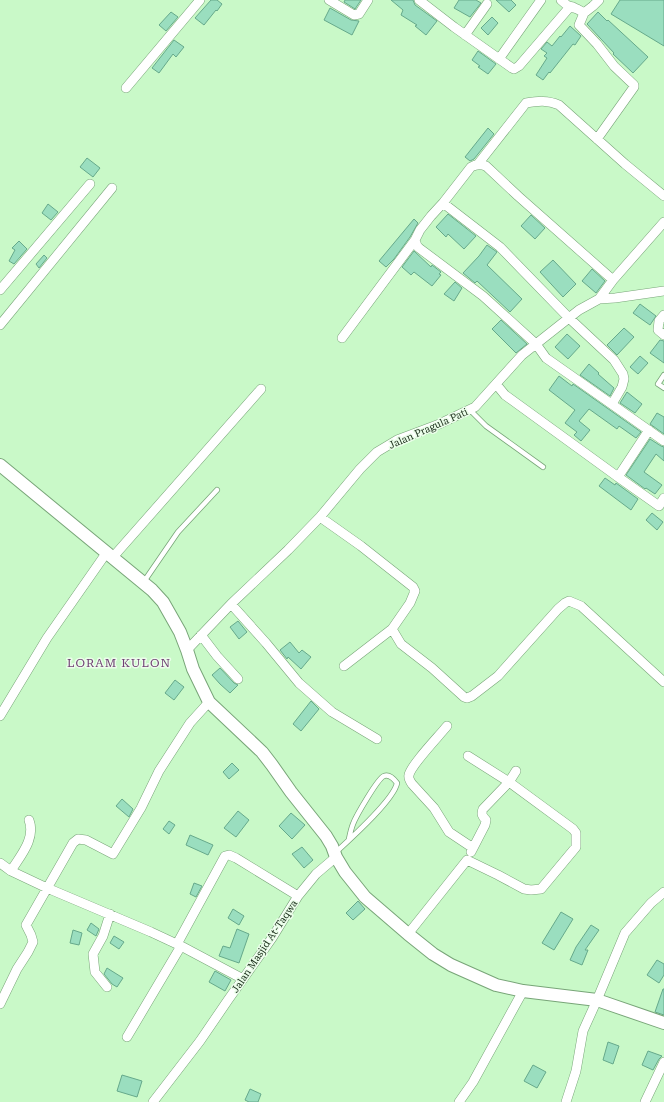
<svg xmlns="http://www.w3.org/2000/svg" width="664" height="1102" font-family="'Roboto Serif',serif">
  <style>
    .building { fill: #9adebf; stroke: #66a98b }
    .lines { fill: none; stroke-linecap: round; stroke-linejoin: round }
    .service-casing { stroke: #78a578; stroke-width: 6 }
    .minor-casing { stroke: #78a578; stroke-width: 10 }
    .tertiary-casing { stroke: #78a578; stroke-width: 14 }
    .service { stroke: #fff; stroke-width: 4.5 }
    .minor { stroke: #fff; stroke-width: 9 }
    .tertiary { stroke: #fff; stroke-width: 12 }
    .labels { text-anchor: middle; stroke-width: 3; stroke-linejoin: round; paint-order: stroke }
    .street-label { font-size: 10px; fill: #182b18; stroke: #ebfeea }
    .quarter-label { font-size: 12px; letter-spacing: 1px; fill: #704074; stroke: #ebfeea }
  </style>
  <rect width="100%" height="100%" fill="#c9f9c8"/>
  <path class="building" d="M211 0H217L222 4 217 11 216 10 204 25 195 18Z
    M345 0H361L355 9 344 2Z
    M391 0H413L415 5 437 21 426 35 415 26 417 25 401 15 403 10Z
    M459 0H476L481 3 470 17 454 8Z
    M496 0H511L516 5 509 12Z
    M620 0H664V46L611 14Z
    M330 8 351 20 359 21 352 35 324 20Z
    M171 12 178 17 166 31 159 25Z
    M598 12 607 21 608 20 648 57 633 73 613 54 614 53 587 24Z
    M492 17 498 23 488 35 481 28Z
    M570 26 581 36 575 45 573 44 550 73 549 72 543 80 536 75 547 58 544 56 547 53 541 49 547 42 552 46 560 36 561 37Z
    M174 40 184 47 176 57 173 54 159 73 152 68Z
    M478 51 496 64 488 74 478 67 480 66 472 60Z
    M488 128 494 134 474 159 470 161 465 157Z
    M87 158 100 168 93 177 80 167Z
    M48 204 58 212 51 220 42 213Z
    M448 214 476 236 464 249 448 234 446 237 436 227Z
    M531 215 545 228 535 239 521 226Z
    M414 219 418 223 410 237 394 259 386 267 379 261Z
    M19 241 27 249 14 264 9 261 15 250 12 248Z
    M487 245 497 252 487 265 522 299 510 312 477 281 475 283 463 273 479 256Z
    M414 251 431 267 432 265 441 272 439 274 441 275 432 286 414 272 411 275 402 267Z
    M44 255 47 258 39 268 36 264Z
    M553 260 576 284 563 297 540 272Z
    M592 269 605 281 596 293 582 281Z
    M455 282 462 288 454 301 444 294Z
    M640 304 656 316 650 325 633 313Z
    M501 320 527 344 516 353 492 329Z
    M624 328 634 337 617 355 607 345Z
    M567 334 580 346 568 359 555 347Z
    M660 340 664 341V363L650 353Z
    M640 356 648 363 638 374 630 367Z
    M589 364 599 373 598 374 614 388 610 396 580 375Z
    M559 376 572 386 573 384 641 432 636 438 619 426 617 429 589 409 579 421 590 430 581 441 574 435 577 432 565 423 575 410 549 390Z
    M627 392 642 404 635 413 620 403Z
    M657 413 664 417V434L650 424Z
    M650 439 661 446 664 447V461L656 454 644 472 662 485 655 494 646 488 645 489 626 475Z
    M605 478 615 485 616 483 638 499 631 510 599 486Z
    M652 513 663 522 657 530 646 520Z
    M238 621 247 632 239 639 230 627Z
    M290 642 299 653 302 650 311 657 301 669 288 657 287 659 280 650Z
    M220 668 234 683 238 685 230 693 220 684 212 675Z
    M175 680 184 687 174 700 165 693Z
    M311 701 319 709 301 731 293 724Z
    M232 763 239 770 229 779 223 772Z
    M122 799 133 809 129 817 116 806Z
    M238 811 249 820 236 837 224 828Z
    M291 813 305 825 292 839 279 826Z
    M169 821 175 825 169 834 163 829Z
    M190 835 213 845 208 855 186 845Z
    M302 847 313 860 304 868 292 854Z
    M194 883 202 886 196 897 190 894Z
    M358 901 365 909 353 920 346 913Z
    M233 909 244 916 239 925 228 918Z
    M561 912 573 919 554 950 542 943Z
    M91 923 99 929 96 936 87 930Z
    M591 925 599 930 585 950H588L582 965 570 960 576 947Z
    M237 929 249 934 239 963 219 956 223 946 230 948Z
    M73 930 82 933 79 945 70 943Z
    M114 936 124 942 119 949 110 943Z
    M657 960 664 964V975L659 983 647 975Z
    M107 968 123 978 117 987 112 984 104 974Z
    M215 971 231 980 225 991 209 982Z
    M663 989H664V1015L655 1012Z
    M608 1042 619 1046 613 1064 603 1060Z
    M648 1051 662 1056 659 1059 653 1070 642 1065Z
    M533 1065 546 1072 537 1088 524 1081Z
    M122 1075 142 1081 137 1097 117 1091Z
    M250 1089 261 1094 258 1102H249L245 1100Z"/>
  <g class="lines">
    <defs>
      <path id="service" d="M664 375 658 384 664 388
        M470 410 486 426 543 467
        M143 583 178 532 217 490
        M335 853C349 840 394 800 397 783 394 779 389 774 384 776 378 778 356 816 353 824 351 829 350 834 349 839"/>
      <path id="minor" d="M329 0 354 15 359 14 368 0
        M419 0 454 27 512 68 514 69 519 66 568 9C573 5 579 10 584 13L593 6 599 0
        M561 0 568 6 573 7
        M584 13 579 25 597 44 614 66 634 85V87L597 139
        M465 35 487 4
        M499 59 541 0
        M126 88 200 0
        M478 164 526 103C538 101 548 100 559 105L625 164 664 196
        M443 203 500 247 569 318 614 360 623 374 624 379 622 387 612 404
        M613 280 664 222
        M0 290 90 184
        M599 299 613 280 518 196 486 166C481 164 476 164 471 167L443 203 431 216 420 230 415 240 417 246 419 248 483 296 536 344 546 358 664 441
        M664 315 659 321 658 330 664 335
        M0 325 112 188
        M342 338 415 240
        M496 384 505 395 618 477 659 506 664 498
        M618 477 649 430
        M320 517 361 546 413 587 415 591 410 603 392 629 401 644 432 668 464 697 467 698 472 696 498 676 558 609 565 603 569 601 581 606 664 682
        M113 557 261 389
        M231 604 266 643 299 683 332 712 377 739
        M201 635 217 656 238 679
        M187 650 231 604 288 550 320 517 360 469 377 452 397 440 437 425 475 407 522 355 579 310 599 299 615 298 664 291
        M344 666 392 629
        M0 716 47 638 107 552
        M447 726C439 736 411 765 409 775 408 778 410 781 412 784L434 808 449 832 473 848
        M471 852 485 825 486 820C482 816 481 814 483 809L509 782 516 771
        M0 863 11 871 47 888 151 932 181 946 243 979
        M11 871C20 856 36 839 29 820
        M408 934 467 860 498 875 524 889 531 890 541 889 576 847V833L573 829 509 782 468 756
        M177 944 225 856 229 855 236 858 298 896
        M107 987 95 972 93 954 103 936 110 914
        M0 1004 17 969 28 952 33 942 31 935 26 925 73 843 78 839 86 840 113 854 141 808 159 771 190 723 209 702
        M127 1037 181 946
        M153 1102 200 1041 228 1000 272 938 298 896 316 874 336 857
        M459 1102 473 1082 523 991
        M566 1102 576 1071 583 1031 597 1000 625 933 651 903 664 892
        M645 1102 664 1062"/>
      <path id="tertiary" d="M0 465 152 590 163 602 180 632 187 650 193 669 209 702 262 752 272 765 291 792 326 836 332 846 336 857 345 872 365 897 408 934 433 954 451 965 496 985 523 991 597 1000 664 1023"/>
    </defs>
    <use href="#service" class="service-casing"/>
    <use href="#minor" class="minor-casing"/>
    <use href="#tertiary" class="tertiary-casing"/>
    <use href="#service" class="service"/>
    <use href="#minor" class="minor"/>
    <use href="#tertiary" class="tertiary"/>
  </g>
  <g class="labels">
    <g class="street-label">
      <text transform="translate(428 428) rotate(-24)" y="4">Jalan Pragula Pati</text>
      <text transform="translate(264 946) rotate(-56)" y="4">Jalan Masjid At-Taqwa</text>
    </g>
    <g class="quarter-label">
      <text x="119" y="667">LORAM KULON</text>
    </g>
  </g>
</svg>
